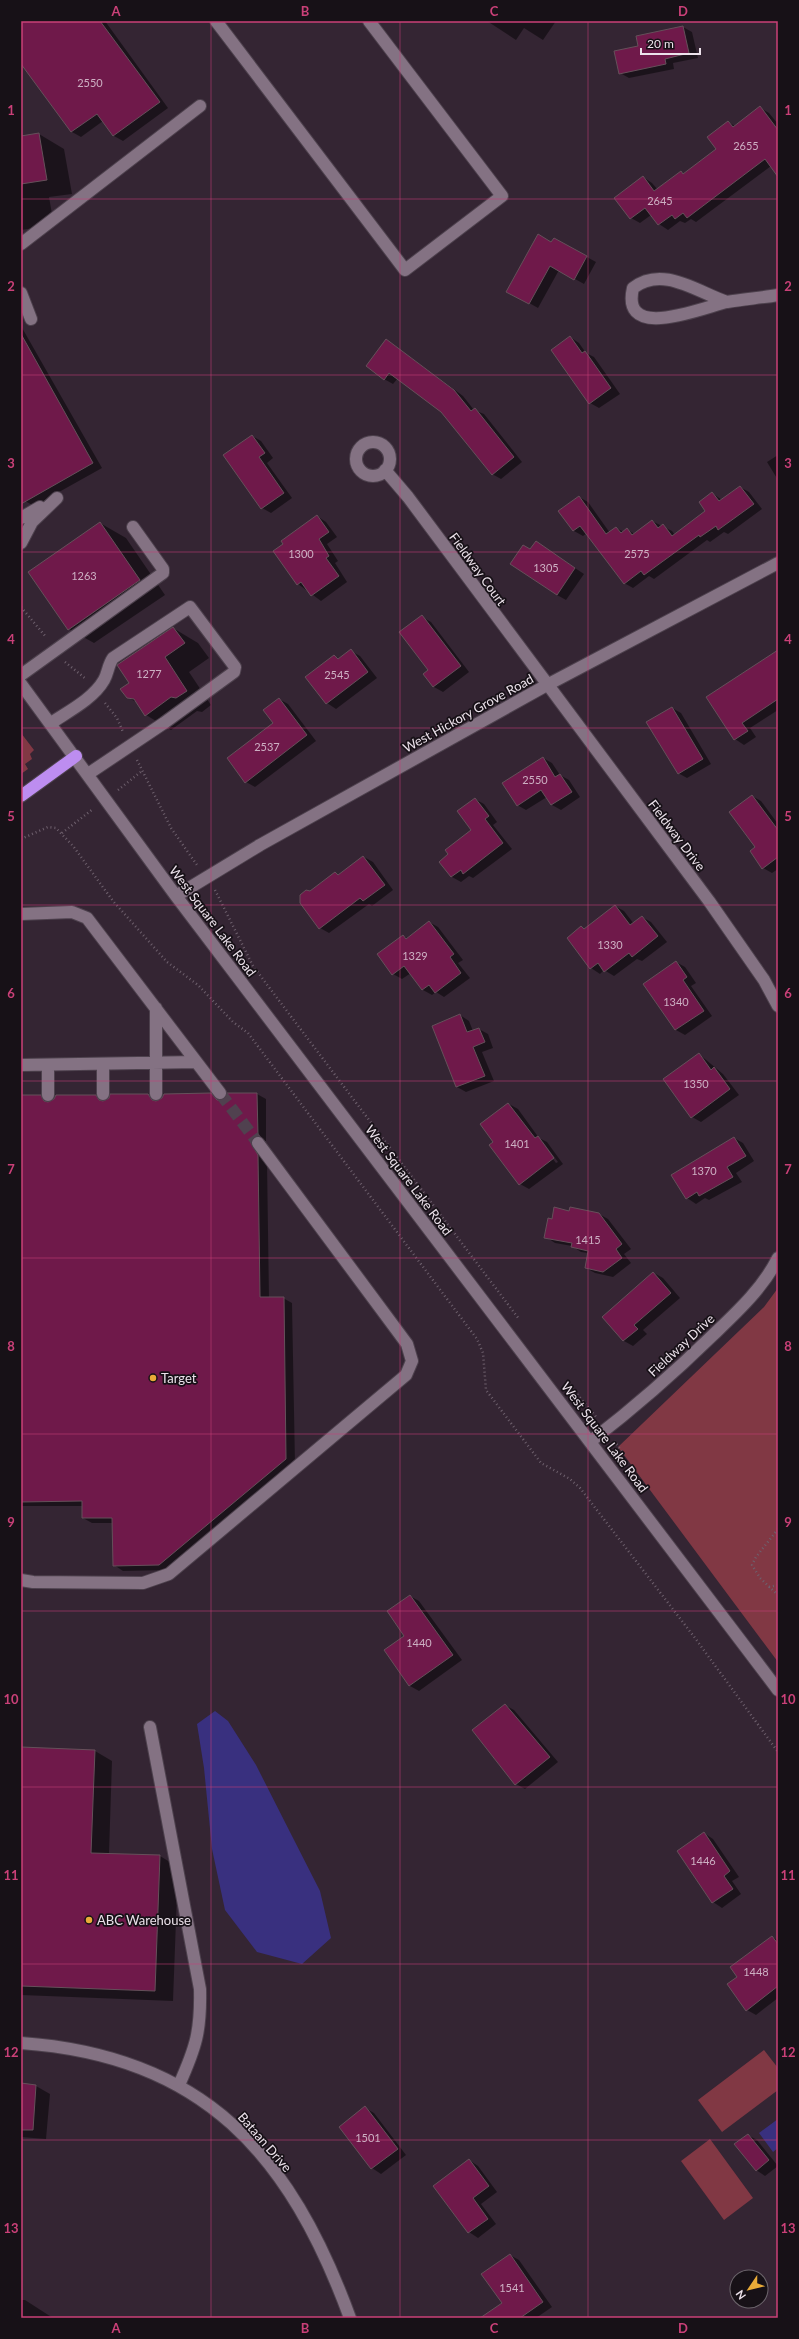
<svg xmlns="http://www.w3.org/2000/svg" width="799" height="2339" font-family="Lato,sans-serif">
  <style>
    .green { fill: #813844 }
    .water { fill: #39307f }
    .shadow { fill: #0007; fill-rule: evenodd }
    .building { fill: #6f194a; stroke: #65505a }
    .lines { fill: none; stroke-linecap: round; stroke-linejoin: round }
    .minor-tunnel { stroke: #50414f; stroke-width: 12; stroke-dasharray: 12 6; stroke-linecap: butt }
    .minor-casing { stroke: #4d414d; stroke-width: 14 }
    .highway-casing { stroke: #4d414d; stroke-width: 14 }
    .path { stroke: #6e606d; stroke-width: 2.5; stroke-dasharray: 1 3; stroke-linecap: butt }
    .minor { stroke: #847283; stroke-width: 12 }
    .highway { stroke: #bd8df0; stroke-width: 12 }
    .grid { fill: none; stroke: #ca4078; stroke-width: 1; stroke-opacity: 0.55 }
    .poi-dot { fill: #e9ab38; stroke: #171117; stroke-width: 1.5 }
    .labels { text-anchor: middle; stroke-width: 3.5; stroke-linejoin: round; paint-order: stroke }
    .number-label { font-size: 11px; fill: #cdb0c3 }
    .street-label { font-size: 13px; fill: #ece2eb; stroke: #171117 }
    .poi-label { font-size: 13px; fill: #ece2eb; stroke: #171117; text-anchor: start }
    .neatline { fill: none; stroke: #ca4078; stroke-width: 1.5 }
    .grid-label { font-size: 13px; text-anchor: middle; font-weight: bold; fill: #ca4078 }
  </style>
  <rect width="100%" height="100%" fill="#342533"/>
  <path class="green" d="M21 733 34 750 30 754 32 759 25 764 28 769 21 774Z
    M778 1288V1662L618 1447 764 1307Z
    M764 2050 778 2068V2090L722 2132 698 2100Z
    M710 2139 753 2198 724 2220 681 2161Z"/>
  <path class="water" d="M215 1711 228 1721 256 1765 292 1836 320 1891 331 1938 302 1964 257 1952 225 1910 212 1849 204 1768 197 1724Z
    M778 2119V2148L773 2152 759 2133Z"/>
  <path class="shadow" d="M21 21H105L168 108 123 141 114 136 103 121 81 137 72 132 21 62Z
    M487 21H556L543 40 524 28 516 40Z
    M683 27 692 32 698 58 673 63 674 69 629 78 620 73 639 46 637 36Z
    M760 108 769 113 778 124V170L771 166 696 222 691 219 685 223 680 221 668 230 659 224 651 215 640 223 631 218 643 177 652 183 658 190 681 172 684 174 717 149 728 122 735 126Z
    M39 134 64 149 72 194 49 197 54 225 21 230V137Z
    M554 239 596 262 584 284 559 270 538 308 508 291Z
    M21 326 102 468 34 506 25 501 21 494Z
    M570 337 579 343 586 353 594 357 620 394 599 408 590 403 552 350Z
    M387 340 463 396 474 410 484 414 522 462 501 479 492 474 441 411 398 378 393 384 384 379Z
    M252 436 261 441 273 458 267 463 292 498 271 513 262 508Z
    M778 455V480L767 462Z
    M740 487 749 492 762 509 728 534 724 532 710 542 707 540 654 579 649 576 633 588 624 583 587 533 583 536 574 531 560 511 579 497 588 502 610 533 616 528 624 532 627 530 635 534 652 521 672 531 675 535 707 511 712 493 722 500Z
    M317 516 326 522 337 537 327 544 338 561 335 563 347 582 321 601 298 584Z
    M100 523 126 538 165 595 94 643 69 629Z
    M536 542 584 574 566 600 557 595 531 550Z
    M422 617 431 622 469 672 443 692 434 687 424 674 429 670Z
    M173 628 198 643 209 658 189 672 211 705 202 712 197 711 171 730 146 715 138 703 127 697 131 683Z
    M351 651 360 656 377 678 336 709 327 703 307 677 334 656 340 659Z
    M778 651V710L750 728 756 737 744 745 735 739 707 698Z
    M279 699 288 704 316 741 255 787 246 782 274 723Z
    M672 708 681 713 711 764 687 778 678 773Z
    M543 758 552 763 560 775 569 780 580 797 561 810 552 805 547 797 526 810 517 805Z
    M752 796 761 801 778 824V869L772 873 763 868 756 848Z
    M475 799 484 804 497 822 493 825 512 849 473 878 469 876 461 882 452 877 440 862 473 830Z
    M364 857 373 862 393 890 372 906 369 904 329 933 320 928 310 892 335 873 339 875Z
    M615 906 624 911 634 924 642 917 651 922 667 942 642 961 637 959 614 976 604 970 600 974 591 968 568 938 585 930Z
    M429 922 438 927 463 960 458 963 470 978 444 997 436 992 432 995 423 990 411 973 402 979 393 974 403 936 407 938Z
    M676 962 685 967 696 983 691 986 712 1016 685 1035 676 1030 644 984Z
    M460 1015 469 1021 473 1031 479 1029 488 1034 493 1048 482 1052 494 1081 466 1092 457 1087 433 1026Z
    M699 1054 723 1074 739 1095 701 1122 692 1117Z
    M210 1094 221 1101 257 1094 266 1099V1141L262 1142 267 1161 269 1298H283L292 1303 295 1464 168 1570 123 1571 114 1565 113 1523H92L83 1518V1506H21V1096H40L50 1102 95 1096 105 1101 148 1095 158 1102Z
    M509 1104 518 1109 539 1138 547 1142 563 1164 529 1189 520 1184 495 1142ZM540 1142H543L558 1162 556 1163Z
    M734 1138 743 1143 754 1161 736 1173 742 1182 709 1200 705 1198 696 1204 687 1198Z
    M570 1212 599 1214 608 1219 631 1249 624 1254 631 1263 613 1277 595 1273 586 1268 588 1253 581 1252 572 1246 555 1243 546 1237 552 1220Z
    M654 1273 663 1278 680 1298 643 1330 647 1334 633 1346 624 1341 603 1317Z
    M410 1596 419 1601 462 1660 419 1691 410 1686 385 1650 406 1636Z
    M505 1705 514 1710 558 1762 525 1789 516 1784Z
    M21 1748 95 1751 112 1761 109 1854 160 1856 178 1867 173 2001 21 1995Z
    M704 1833 713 1839 739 1877 732 1881 741 1894 722 1908 713 1902Z
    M772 1937 778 1940V1998L756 2015 747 2010Z
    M21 2084 36 2086 50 2094 46 2139 21 2137Z
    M365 2108 374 2113 406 2155 381 2174 372 2168 340 2127Z
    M748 2135 757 2140 778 2166 765 2176 756 2170Z
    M469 2160 478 2166 497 2192 481 2204 496 2224 478 2238 469 2232Z
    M510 2255 519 2260 552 2307 536 2318H496L503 2303Z
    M21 2300H25L53 2318H21Z"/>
  <path class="building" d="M21 21H100L160 102 113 136 97 114 71 132 21 64Z
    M683 26 689 53 665 59 666 64 619 74 614 51 638 46 636 36Z
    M760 106 778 130V177L765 159 687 218 683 213 675 219 672 215 658 225 645 208 630 219 614 198 643 176 654 191 681 171 683 174 716 149 707 137 728 121 733 127Z
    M39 133 47 180 21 184V136Z
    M538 234 551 242 554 238 587 256 574 280 550 266 529 304 506 292Z
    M21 334 93 463 21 504Z
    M570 336 582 353 585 351 611 388 589 404 551 350Z
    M386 339 454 390 471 411 475 408 514 457 492 475 441 412 389 373 384 380 366 366Z
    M252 435 265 453 259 457 284 493 261 509 223 455Z
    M740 486 754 504 718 530 716 526 700 537 699 535 644 575 641 571 624 584 580 526 573 531 558 511 579 496 606 534 616 527 621 533 627 528 632 535 652 520 658 528 663 524 672 536 705 511 699 502 712 492 719 501Z
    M317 515 329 532 319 539 329 556 326 558 339 576 311 596 301 582 297 585 273 551 283 544 281 541Z
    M100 522 140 580 68 630 28 572Z
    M536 541 575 568 557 595 510 564 523 545 530 549Z
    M422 615 461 666 433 687 423 674 428 670 399 632Z
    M173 627 185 643 165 657 187 691 176 698 171 697 145 716 134 699 127 698 120 689 129 683 117 665Z
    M351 649 368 672 326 704 305 677 334 655 338 659Z
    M778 650V699L742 723 748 731 734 740 706 697Z
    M279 698 307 735 245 783 227 758 273 723 263 710Z
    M672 707 703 759 678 774 646 722Z
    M543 757 555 777 560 774 572 792 551 805 541 790 517 806 502 783Z
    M752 795 778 830V857L762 869 750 851 755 847 729 812Z
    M475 798 489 816 485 819 503 843 463 874 461 870 451 877 439 862 448 854 445 850 471 830 457 811Z
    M363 856 385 885 363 901 360 898 319 929 300 903V895L306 890 310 891 335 872 338 875Z
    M615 905 630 925 642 916 658 936 632 957 629 953 604 972 598 963 590 969 567 938 581 926 584 929Z
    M429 921 454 954 450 957 461 973 435 993 429 985 422 990 404 966 392 975 377 954 403 935 406 939Z
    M676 961 687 977 683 980 704 1011 675 1030 643 984Z
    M460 1014 467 1032 479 1028 485 1042 473 1047 485 1076 456 1087 432 1026Z
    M699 1053 711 1070 714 1067 730 1089 691 1118 663 1079Z
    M211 1093 217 1100H221L225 1099 227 1093H257L258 1136 253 1137 251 1143 258 1155 260 1297H284L286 1459 159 1565 113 1566 112 1518H82V1501L21 1502V1095H41L44 1101 48 1102 54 1099 56 1095H96L99 1100 103 1101 109 1098 110 1094H148L152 1100 156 1101 162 1098 164 1094Z
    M508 1103 535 1138 538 1136 554 1158 519 1185 489 1145 493 1142 480 1124Z
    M734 1137 746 1156 727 1167 733 1177 699 1196 697 1192 686 1199 671 1175Z
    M554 1207 569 1211 570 1207 599 1213 622 1244 616 1249 622 1258 603 1272 585 1268 588 1251 571 1247 572 1243 544 1238 548 1218 552 1219Z
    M653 1272 671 1293 634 1325 638 1329 623 1341 602 1317Z
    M410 1595 453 1655 409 1686 384 1650 404 1636 387 1611Z
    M505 1704 550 1757 515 1785 472 1730Z
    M21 1747 95 1750 91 1853 160 1855 155 1991 21 1986Z
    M704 1832 730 1871 724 1876 733 1889 712 1903 677 1851Z
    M772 1936 778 1944V1986L746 2011 727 1984 737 1977 730 1967Z
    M21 2083 36 2085 33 2130H21Z
    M365 2106 398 2149 371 2169 339 2127Z
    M748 2134 769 2160 756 2171 734 2144Z
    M469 2159 489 2186 473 2198 488 2219 468 2233 433 2186Z
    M510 2254 543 2302 520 2318H480L502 2303 481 2274Z"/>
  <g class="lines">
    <path class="minor-tunnel" d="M220 1093 258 1143"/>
    <defs>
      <path id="minor" d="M216 21 405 270 502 196 369 21
        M21 244 200 106
        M21 293 31 319
        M727 302C697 292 663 265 633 288 620 343 704 307 727 302 743 299 761 298 778 295
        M356 459a17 17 0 1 1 34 0a17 17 0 1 1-34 0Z
        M385 470 408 497 709 901 764 980 778 1006
        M21 518 40 507
        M21 543 32 522 57 498
        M21 675 163 573V569L133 527
        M21 684 176 896 778 1690
        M51 723C69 711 93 699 104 680 108 673 108 665 113 658L190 607 235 667 234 672 164 723 88 774
        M176 896 260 845 547 685 778 563
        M21 914 72 912 87 918 220 1093
        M156 1008V1094
        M103 1064V1094
        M21 1065 196 1062
        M48 1065V1095
        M591 1441C634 1408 674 1373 713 1335 737 1312 763 1288 778 1258
        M21 1580 33 1582 143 1583 169 1574 406 1375 412 1361 407 1344 258 1143
        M150 1727 200 1989C201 2031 196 2047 179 2085
        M21 2043C204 2056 290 2154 350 2318"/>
      <path id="highway" d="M21 796 76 756"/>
    </defs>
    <use href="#minor" class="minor-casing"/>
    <use href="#highway" class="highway-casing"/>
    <path class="path" d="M21 607 46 637
      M65 662 86 679
      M105 703 117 718 123 732
      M137 760 171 828 197 865
      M118 790 142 771
      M62 833 93 809
      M21 839 48 827 56 828 73 846 113 901 167 962 198 985 233 1022 248 1033 477 1339 483 1353 486 1390 541 1463 570 1479 580 1488 695 1638 778 1752
      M215 890 253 966 519 1319
      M567 1382 597 1418
      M614 1441 625 1455
      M778 1529 756 1557 752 1565 760 1578 778 1595
      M769 1587 778 1585"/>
    <use href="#minor" class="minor"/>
    <use href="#highway" class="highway"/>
  </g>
  <path class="grid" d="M211 21V2318M400 21V2318M588 21V2318M21 199H778M21 375H778M21 552H778M21 728H778M21 905H778M21 1081H778M21 1258H778M21 1434H778M21 1611H778M21 1787H778M21 1964H778M21 2140H778"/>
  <g class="poi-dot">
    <circle cx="153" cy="1378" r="4"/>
    <circle cx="89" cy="1920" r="4"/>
  </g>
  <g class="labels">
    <g class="number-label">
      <text x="90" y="87">2550</text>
      <text x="746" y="150">2655</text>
      <text x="660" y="205">2645</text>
      <text x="301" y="558">1300</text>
      <text x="637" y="558">2575</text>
      <text x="546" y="572">1305</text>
      <text x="84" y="580">1263</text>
      <text x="149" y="678">1277</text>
      <text x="337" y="679">2545</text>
      <text x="267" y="751">2537</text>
      <text x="535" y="784">2550</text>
      <text x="610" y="949">1330</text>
      <text x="415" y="960">1329</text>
      <text x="676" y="1006">1340</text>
      <text x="696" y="1088">1350</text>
      <text x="517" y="1148">1401</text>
      <text x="704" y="1175">1370</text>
      <text x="588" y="1244">1415</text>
      <text x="419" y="1647">1440</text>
      <text x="703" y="1865">1446</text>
      <text x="756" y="1976">1448</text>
      <text x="368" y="2142">1501</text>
      <text x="512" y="2292">1541</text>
    </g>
    <g class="street-label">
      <text transform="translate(478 569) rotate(54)" y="5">Fieldway Court</text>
      <text transform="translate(468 713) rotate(-29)" y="5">West Hickory Grove Road</text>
      <text transform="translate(677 835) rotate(53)" y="5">Fieldway Drive</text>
      <text transform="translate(213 921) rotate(53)" y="5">West Square Lake Road</text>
      <text transform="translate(409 1180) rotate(53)" y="5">West Square Lake Road</text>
      <text transform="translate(681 1345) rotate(-43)" y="5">Fieldway Drive</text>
      <text transform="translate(605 1437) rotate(53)" y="5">West Square Lake Road</text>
      <text transform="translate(265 2142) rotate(49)" y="5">Bataan Drive</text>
    </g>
    <g class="poi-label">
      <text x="161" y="1383">Target</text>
      <text x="97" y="1925">ABC Warehouse</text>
    </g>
  </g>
  <rect width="799" height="2339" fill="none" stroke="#171117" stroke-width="44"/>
  <g transform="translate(749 2289) rotate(235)"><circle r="19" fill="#171117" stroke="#6c656c"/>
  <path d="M0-3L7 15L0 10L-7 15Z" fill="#e9ab38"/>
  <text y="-6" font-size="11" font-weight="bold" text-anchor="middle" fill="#ece2eb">N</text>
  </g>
  <path d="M641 48v6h59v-6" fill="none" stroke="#ece2eb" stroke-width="2"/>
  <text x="647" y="48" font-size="12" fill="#ece2eb" stroke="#171117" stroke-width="3" paint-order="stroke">20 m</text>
  <rect x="22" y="22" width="755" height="2295" class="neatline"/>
  <g class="grid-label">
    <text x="116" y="16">A</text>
    <text x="305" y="16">B</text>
    <text x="494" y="16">C</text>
    <text x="683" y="16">D</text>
    <text x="11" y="115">1</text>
    <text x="788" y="115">1</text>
    <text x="11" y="291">2</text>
    <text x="788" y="291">2</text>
    <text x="11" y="468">3</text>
    <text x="788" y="468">3</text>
    <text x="11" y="644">4</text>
    <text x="788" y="644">4</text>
    <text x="11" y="821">5</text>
    <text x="788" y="821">5</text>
    <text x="11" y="998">6</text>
    <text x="788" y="998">6</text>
    <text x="11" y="1174">7</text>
    <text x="788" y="1174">7</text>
    <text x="11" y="1351">8</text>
    <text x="788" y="1351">8</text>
    <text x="11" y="1527">9</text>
    <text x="788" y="1527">9</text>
    <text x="11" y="1704">10</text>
    <text x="788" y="1704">10</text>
    <text x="11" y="1880">11</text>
    <text x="788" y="1880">11</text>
    <text x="11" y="2057">12</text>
    <text x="788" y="2057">12</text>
    <text x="11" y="2233">13</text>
    <text x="788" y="2233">13</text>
    <text x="116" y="2333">A</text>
    <text x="305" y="2333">B</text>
    <text x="494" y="2333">C</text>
    <text x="683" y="2333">D</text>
  </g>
</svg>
